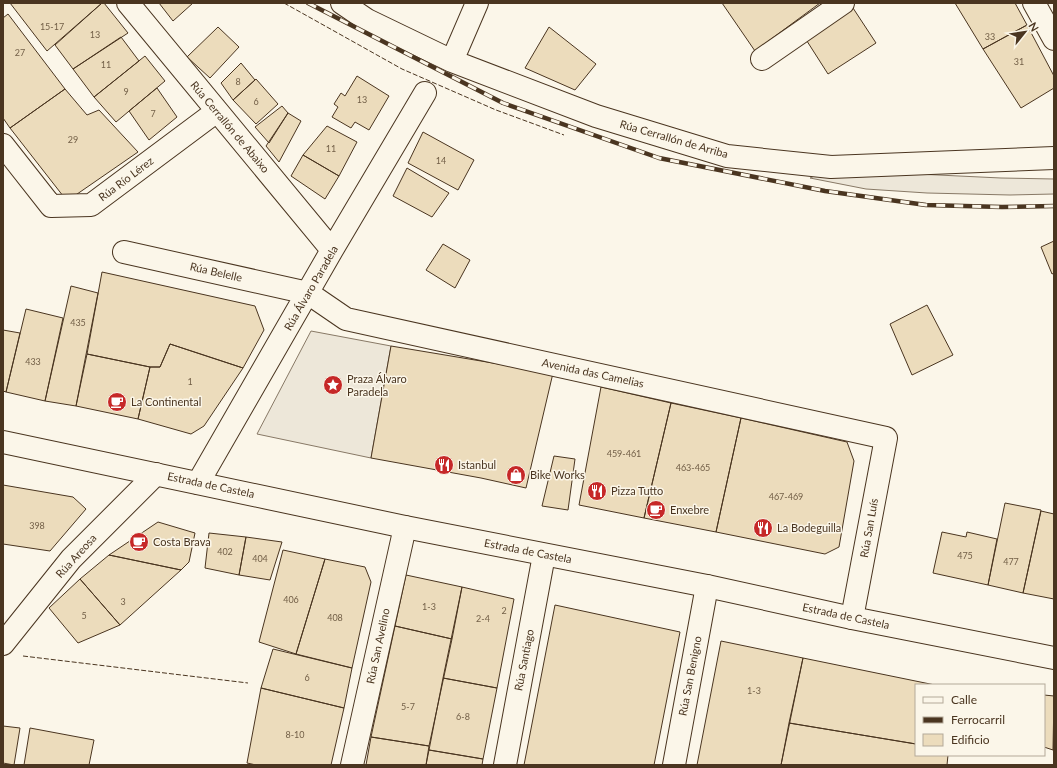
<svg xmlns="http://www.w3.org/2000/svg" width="1057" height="768" font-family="Lato,sans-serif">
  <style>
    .parking { fill: #ede7d9; stroke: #887966 }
    .building { fill: #ecdcbc; stroke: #4a3520 }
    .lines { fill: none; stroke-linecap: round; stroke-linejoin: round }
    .minor-casing { stroke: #4a3520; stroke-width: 24 }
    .major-casing { stroke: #4a3520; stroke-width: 24 }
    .minor { stroke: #fbf6e9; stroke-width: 22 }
    .major { stroke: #fbf6e9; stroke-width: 22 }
    .rail-casing { stroke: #4a3520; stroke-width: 4.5 }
    .rail { stroke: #fbf6e9; stroke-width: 3; stroke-dasharray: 9; stroke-linecap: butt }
    .fence { stroke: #4a3520; stroke-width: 1; stroke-dasharray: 5 2; stroke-linecap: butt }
    .labels { text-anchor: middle; stroke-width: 3; stroke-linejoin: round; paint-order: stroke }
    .number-label { font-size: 9px; fill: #725f47 }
    .street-label { font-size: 11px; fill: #4a3520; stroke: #fbf6e9 }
    .poi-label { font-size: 11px; fill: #4a3520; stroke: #fbf6e9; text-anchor: start }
  </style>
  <rect width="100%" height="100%" fill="#fbf6e9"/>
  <path class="parking" d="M917 174 1001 178 1054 179V194L1010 195 927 193 866 189 810 178 817 175Z
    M311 331 391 346 371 458 257 434Z"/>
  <path class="building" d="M10 3H102L47 51Z
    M102 3H104L128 33 73 69 55 45Z
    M159 3H193L173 21Z
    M722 3H820L755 51Z
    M955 3H1015L1027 25 983 49Z
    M853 8 876 43 828 74 805 38Z
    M8 14 65 89 10 128 3 118V18Z
    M1027 25 1054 76V88L1021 108 983 49Z
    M218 27 239 47 210 78 187 57Z
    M549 27 596 64 575 90 525 68Z
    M121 37 139 61 94 97 73 69Z
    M145 56 165 81 116 122 94 97Z
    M241 63 255 80 233 100 221 83Z
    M357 76 389 96 369 130 355 122 351 128 332 117 338 107 334 104 341 93 345 96Z
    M256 79 278 104 256 124 233 100Z
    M157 88 177 117 149 140 129 111Z
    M65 89 87 115 99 110 138 152 67 201 10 128Z
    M282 106 288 113 269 143 255 127Z
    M288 113 301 121 279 162 266 146Z
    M327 126 357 142 339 176 303 155Z
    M423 132 474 160 458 190 408 163Z
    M303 155 339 176 325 199 291 176Z
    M407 168 449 193 432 217 393 196Z
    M1054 241V273L1052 274 1041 247Z
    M443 244 470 260 455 288 426 270Z
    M102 272 255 306 264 330 243 368 170 344 160 367H150L87 354Z
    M71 286 98 293 76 406 45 401Z
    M927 305 953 355 912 375 890 324Z
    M26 309 63 318 45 401 6 392Z
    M3 330 20 333 6 392 3 391Z
    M170 344 243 368 204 426 191 434 138 419 150 367H160Z
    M391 346 553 373 526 488 481 478 371 458Z
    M87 354 150 367 138 419 76 406Z
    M601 387 671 403 644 518 579 505Z
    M671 403 741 418 716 532 644 518Z
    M741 418 847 442 854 461 839 547 825 554 716 532Z
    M554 456 575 459 568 510 542 506Z
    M3 485 73 497 86 509 50 551 3 544Z
    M1005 503 1041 510 1023 593 988 585Z
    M1041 511 1054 514V599L1023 593Z
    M158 522 195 533 189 562 181 570 109 555Z
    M942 532 966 537 967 532 997 539 988 585 933 573Z
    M209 533 246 537 239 575 205 568Z
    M246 537 282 542 270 580 239 575Z
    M283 550 325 559 296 654 259 642Z
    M109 555 181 570 120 625 80 579Z
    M325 559 365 567 371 582 352 668 296 654Z
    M406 575 462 587 452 639 395 626Z
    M80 579 120 625 78 643 49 608Z
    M462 587 514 599 497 688 443 678Z
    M555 605 680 632 654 765H524Z
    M395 626 452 639 429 746 371 737Z
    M721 641 803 658 781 765H697Z
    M273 649 352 668 344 708 261 688Z
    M803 658 935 685H916V744L789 723Z
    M443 678 497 688 483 759 429 750Z
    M261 688 344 708 331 765H256L247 763Z
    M1044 695 1054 696 1053 750 1044 747Z
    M789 723 916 744V755H948L947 765H781Z
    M3 726 20 728 14 765 3 763Z
    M30 728 94 740 89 765H24Z
    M371 737 429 746 426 765H366Z
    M429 750 483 759 482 765H426Z"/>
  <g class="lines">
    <defs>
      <path id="minor" d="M128 3 332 250
        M342 3 367 20 452 61 596 116 727 156 831 167 1054 158
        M1034 3 1054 39
        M762 59 843 3
        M452 61 477 3
        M3 145 51 206 91 205 217 111
        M124 252 308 293 346 319 886 438 852 618
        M198 483 332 250 425 93
        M3 644 71 559 156 474
        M352 765 405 527
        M505 765 544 555
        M674 765 707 586"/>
      <path id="major" d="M3 442 405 527 707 586 852 618 1054 658"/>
    </defs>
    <use href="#minor" class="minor-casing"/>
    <use href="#major" class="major-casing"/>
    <use href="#minor" class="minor"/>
    <use href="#major" class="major"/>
    <defs>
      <path id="rail" d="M308 3 503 103 659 158 825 191 926 205 1002 207 1054 206"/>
    </defs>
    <use href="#rail" class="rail-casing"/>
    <use href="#rail" class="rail"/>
    <path class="fence" d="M284 3 402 69 496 110 564 135
      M23 656 248 683"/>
  </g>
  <defs>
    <symbol id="sight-disc" viewBox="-11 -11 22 22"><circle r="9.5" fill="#c62828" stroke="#fbf6e9"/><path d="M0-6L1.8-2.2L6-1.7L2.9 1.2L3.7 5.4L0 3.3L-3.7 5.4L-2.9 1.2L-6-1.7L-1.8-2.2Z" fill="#fff"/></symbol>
    <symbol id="cafe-disc" viewBox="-11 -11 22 22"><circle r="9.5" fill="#c62828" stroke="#fbf6e9"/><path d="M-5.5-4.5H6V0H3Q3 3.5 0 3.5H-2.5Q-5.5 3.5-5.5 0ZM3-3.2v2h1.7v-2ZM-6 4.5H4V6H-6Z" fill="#fff"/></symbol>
    <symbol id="restaurant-disc" viewBox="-11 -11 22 22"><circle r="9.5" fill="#c62828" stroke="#fbf6e9"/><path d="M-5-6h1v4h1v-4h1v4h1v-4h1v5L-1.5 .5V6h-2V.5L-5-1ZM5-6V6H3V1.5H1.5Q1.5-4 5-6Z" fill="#fff"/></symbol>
    <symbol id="shop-disc" viewBox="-11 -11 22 22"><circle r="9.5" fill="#c62828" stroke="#fbf6e9"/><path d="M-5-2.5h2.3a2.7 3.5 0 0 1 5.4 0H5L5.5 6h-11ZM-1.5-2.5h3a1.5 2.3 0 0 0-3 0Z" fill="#fff"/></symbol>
  </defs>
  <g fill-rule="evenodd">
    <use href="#sight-disc" x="322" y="374" width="22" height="22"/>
    <use href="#cafe-disc" x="106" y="391" width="22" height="22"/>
    <use href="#restaurant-disc" x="433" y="454" width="22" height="22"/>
    <use href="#shop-disc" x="505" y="464" width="22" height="22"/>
    <use href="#restaurant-disc" x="586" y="480" width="22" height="22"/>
    <use href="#cafe-disc" x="645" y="499" width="22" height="22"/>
    <use href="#restaurant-disc" x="752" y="517" width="22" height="22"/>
    <use href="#cafe-disc" x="128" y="531" width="22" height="22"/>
  </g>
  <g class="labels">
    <g class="number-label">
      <text x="52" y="30">15-17</text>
      <text x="95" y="38">13</text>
      <text x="990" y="40">33</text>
      <text x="20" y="56">27</text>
      <text x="1019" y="65">31</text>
      <text x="106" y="68">11</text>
      <text x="238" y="85">8</text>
      <text x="126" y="95">9</text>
      <text x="362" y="103">13</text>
      <text x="256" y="105">6</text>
      <text x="153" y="117">7</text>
      <text x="73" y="143">29</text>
      <text x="331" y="152">11</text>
      <text x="441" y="164">14</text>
      <text x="78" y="326">435</text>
      <text x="33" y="365">433</text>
      <text x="190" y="385">1</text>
      <text x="624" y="457">459-461</text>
      <text x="693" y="471">463-465</text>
      <text x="786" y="500">467-469</text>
      <text x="37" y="529">398</text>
      <text x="225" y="555">402</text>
      <text x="965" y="559">475</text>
      <text x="260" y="562">404</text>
      <text x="1011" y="565">477</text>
      <text x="291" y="603">406</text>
      <text x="123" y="605">3</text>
      <text x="429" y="610">1-3</text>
      <text x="504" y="614">2</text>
      <text x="84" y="619">5</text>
      <text x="335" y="621">408</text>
      <text x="483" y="622">2-4</text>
      <text x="307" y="681">6</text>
      <text x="754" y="694">1-3</text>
      <text x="408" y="710">5-7</text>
      <text x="463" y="720">6-8</text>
      <text x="295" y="738">8-10</text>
    </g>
    <g class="street-label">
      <text transform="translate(230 127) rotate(50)" y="4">Rúa Cerrallón de Abaixo</text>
      <text transform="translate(674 139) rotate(16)" y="4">Rúa Cerrallón de Arriba</text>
      <text transform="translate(126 179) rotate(-37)" y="4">Rúa Río Lérez</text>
      <text transform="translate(216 272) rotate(13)" y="4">Rúa Belelle</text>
      <text transform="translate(311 288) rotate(-60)" y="4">Rúa Álvaro Paradela</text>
      <text transform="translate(593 373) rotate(12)" y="4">Avenida das Camelias</text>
      <text transform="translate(211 485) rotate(12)" y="4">Estrada de Castela</text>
      <text transform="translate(869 528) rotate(-80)" y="4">Rúa San Luís</text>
      <text transform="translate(528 551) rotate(11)" y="4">Estrada de Castela</text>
      <text transform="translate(76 556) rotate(-48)" y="4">Rúa Areosa</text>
      <text transform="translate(846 616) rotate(12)" y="4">Estrada de Castela</text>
      <text transform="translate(378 646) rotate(-78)" y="4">Rúa San Avelino</text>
      <text transform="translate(524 660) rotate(-79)" y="4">Rúa Santiago</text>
      <text transform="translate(690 676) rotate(-79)" y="4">Rúa San Benigno</text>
    </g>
    <g class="poi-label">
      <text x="347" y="383">Praza Álvaro<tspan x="347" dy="13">Paradela</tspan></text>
      <text x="131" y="406">La Continental</text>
      <text x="458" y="469">Istanbul</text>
      <text x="530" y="479">Bike Works</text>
      <text x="611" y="495">Pizza Tutto</text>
      <text x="670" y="514">Enxebre</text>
      <text x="777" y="532">La Bodeguilla</text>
      <text x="153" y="546">Costa Brava</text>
    </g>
  </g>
  <rect width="1057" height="768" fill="none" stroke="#4a3520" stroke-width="8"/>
  <rect x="915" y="684" width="130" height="72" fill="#fbf6e9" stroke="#b4a999"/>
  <rect x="923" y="697" width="20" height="6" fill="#fbf6e9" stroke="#b4a999"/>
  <text x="951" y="704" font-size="12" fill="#4a3520">Calle</text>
  <rect x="923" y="717" width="20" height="6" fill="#4a3520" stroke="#b4a999"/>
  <text x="951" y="724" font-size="12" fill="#4a3520">Ferrocarril</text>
  <rect x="923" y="734" width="20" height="12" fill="#ecdcbc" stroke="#b4a999"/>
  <text x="951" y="744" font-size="12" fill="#4a3520">Edificio</text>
  <g transform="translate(1025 32) rotate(60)" stroke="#fbf6e9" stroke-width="3" paint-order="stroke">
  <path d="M0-3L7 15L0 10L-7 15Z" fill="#4a3520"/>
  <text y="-6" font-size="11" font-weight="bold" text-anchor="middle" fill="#4a3520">N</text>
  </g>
</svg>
